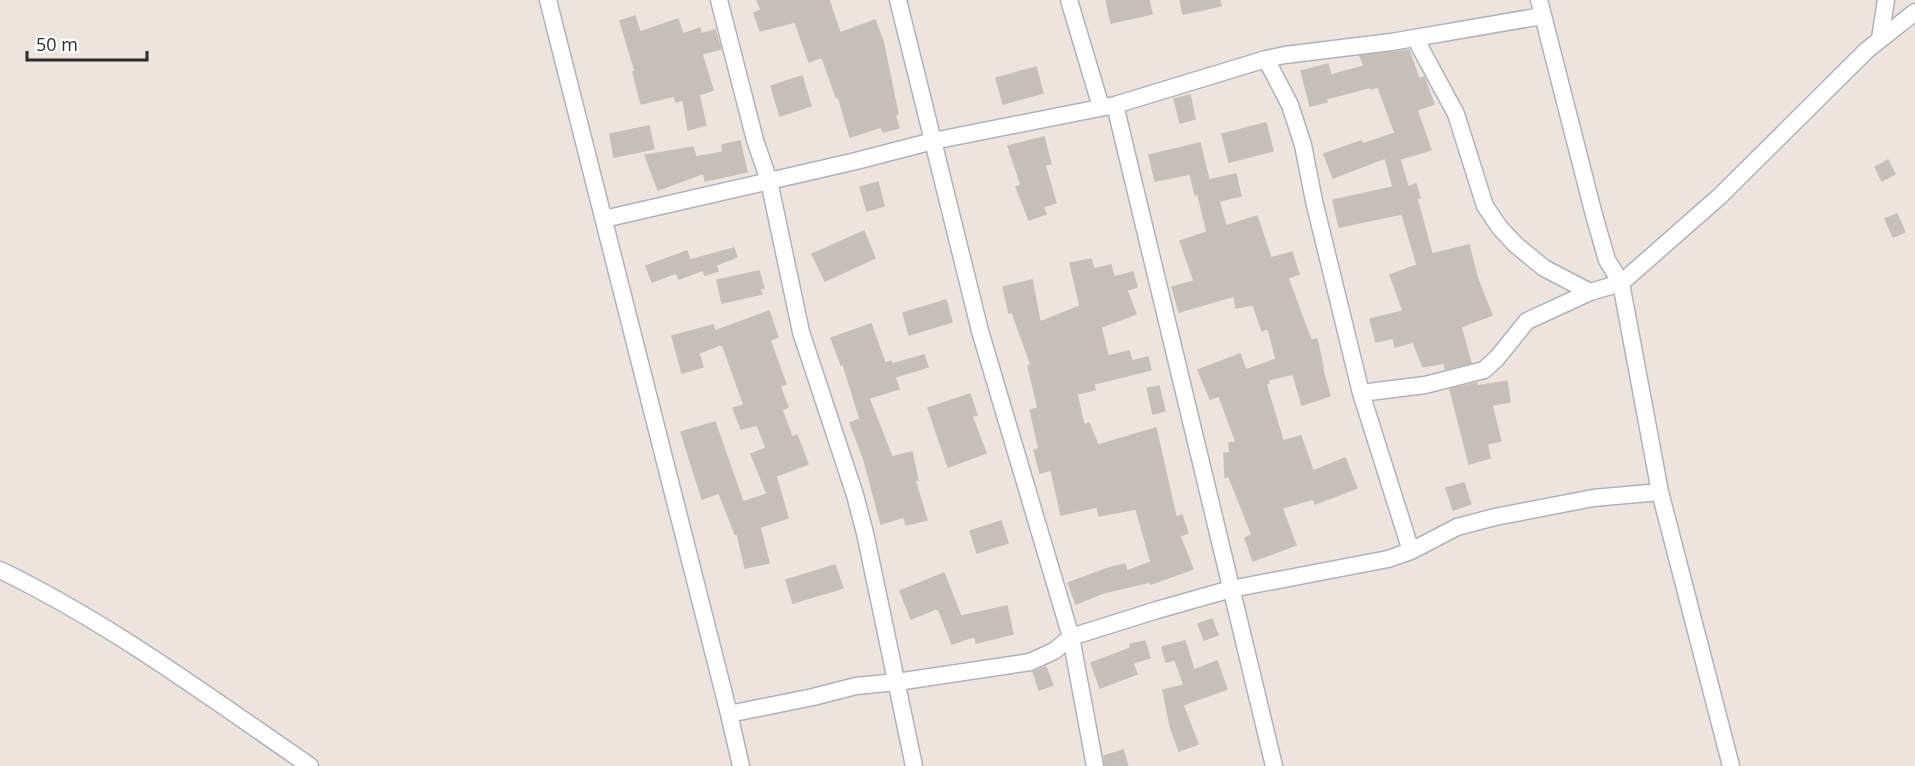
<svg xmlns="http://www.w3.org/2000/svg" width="1915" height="766" font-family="'Open Sans',sans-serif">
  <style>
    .building { fill: #c6bfb9; stroke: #c8c0b7; stroke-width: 1.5 }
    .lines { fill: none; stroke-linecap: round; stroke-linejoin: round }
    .minor-casing { stroke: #aeb3bb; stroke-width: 19 }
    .minor { stroke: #fff; stroke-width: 16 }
  </style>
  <rect width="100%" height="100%" fill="#ede4de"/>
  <path class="building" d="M757 0H829L840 33 875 20 883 41 898 114 895 115 899 128 883 132 881 127 850 137 838 96 836 97 822 57 809 62 795 22 760 31 754 13 761 10Z
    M1106 0H1149L1152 14 1111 23Z
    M1180 0H1220L1221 6 1183 14Z
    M635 16 640 32 678 19 683 34 700 28 701 34 715 30 721 49 702 54 713 90 699 95 706 125 688 130 683 100 676 102 674 96 641 104 633 72 635 71 620 21Z
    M1409 50 1419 79 1424 77 1434 104 1417 110 1431 150 1400 159 1408 187 1416 184 1420 198 1417 199 1432 254 1469 245 1477 277 1492 315 1461 327 1471 363 1445 369 1444 363 1423 367 1413 342 1395 347 1393 338 1376 342 1370 319 1403 311 1390 275 1417 265 1402 214 1339 227 1333 200 1393 187 1385 158 1333 178 1324 154 1361 141 1363 144 1395 133 1378 87 1371 89V87L1326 99 1327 102 1310 106 1301 71 1328 64 1331 75 1364 66 1360 56Z
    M1036 67 1043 93 1003 104 996 78Z
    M802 76 811 106 780 116 771 86Z
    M1190 95 1195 119 1180 123 1174 99Z
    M1266 123 1273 151 1229 162 1222 134Z
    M649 126 654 149 614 157 610 134Z
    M1044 137 1051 164 1045 165 1056 203 1043 207 1046 214 1029 220 1016 187 1021 185 1008 146Z
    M740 141 747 172 705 181 704 173 658 190 645 155 693 147 696 157 723 152 722 145Z
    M1200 143 1209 180 1236 174 1241 196 1219 201 1226 226 1257 216 1271 258 1292 252 1299 274 1288 278 1311 340 1317 339 1323 367H1322L1330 396 1302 405 1293 374 1268 380 1269 383 1266 384 1283 441 1301 436 1313 471 1345 458 1357 488 1315 504 1313 499 1282 508 1296 545 1253 561 1245 538 1252 535 1229 477H1225L1224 453H1230L1229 443 1236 442 1219 396 1210 399 1198 370 1240 354 1246 370 1276 359 1268 328 1262 331 1253 305 1236 308 1234 296 1179 312 1172 287 1194 281 1180 241 1207 232 1198 195H1195L1190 174 1155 181 1149 155Z
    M1888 160 1895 174 1882 181 1875 167Z
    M878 182 884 206 867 211 860 187Z
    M1897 214 1905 232 1893 237 1885 219Z
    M864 231 875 258 825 281 812 254Z
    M734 248 737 257 716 265 718 271 705 275 703 270 679 279 676 273 652 282 646 266 687 251 690 260Z
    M1091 259 1094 269 1111 265 1114 277 1133 272 1137 287 1127 290 1136 314 1101 327 1108 356 1129 351 1132 361 1148 357 1151 370 1094 384 1095 390 1077 394 1084 425 1089 423 1098 445 1156 428 1176 517 1182 515 1188 533 1180 536 1193 569 1151 584 1150 582 1103 593 1076 604 1068 583 1109 568 1125 564 1127 571 1151 562 1136 509 1099 516 1097 507 1061 515 1051 470 1040 473 1034 450 1039 449 1030 410 1038 408 1028 366 1031 365 1012 312 1009 313 1003 287 1032 280 1040 322 1080 306 1070 263Z
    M759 271 764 288 760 289 762 294 722 303 717 280Z
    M946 300 952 322 909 335 903 313Z
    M769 311 778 337 770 340 786 384 780 386 788 407 782 410 792 437 797 435 808 464 776 476 788 518 760 527 769 563 745 568 737 533 735 534 719 493 702 499 681 432 715 422 743 502 767 494 751 454 766 448 757 425 741 429 733 408 744 405 722 344 699 353 703 367 682 373 672 336 713 325 715 331Z
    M871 324 885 363 891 361 892 364 924 355 928 367 895 377 899 389 869 398 892 457 912 452 918 480H915L927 520 906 525 904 517 881 524 864 460 850 423 860 419 843 364 841 365 831 338Z
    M1507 381 1510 402 1492 405 1501 441 1487 444 1490 458 1469 464 1450 389 1477 383V386Z
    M1159 386 1165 411 1153 414 1147 388Z
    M970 394 977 415 972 416 986 453 948 467 928 408Z
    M1464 483 1471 504 1453 510 1446 488Z
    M1001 521 1008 543 977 553 970 531Z
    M835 565 843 588 793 603 786 580Z
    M944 573 961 616 1007 606 1013 634 976 643 975 636 952 644 938 608 911 619 900 591Z
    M1212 619 1218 635 1204 640 1198 624Z
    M1145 641 1150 658 1133 663 1137 674 1100 688 1091 663 1131 648 1130 644Z
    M1185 641 1194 670 1217 661 1227 689 1183 705 1198 744 1179 751 1170 726 1163 690 1184 685 1175 660 1166 662 1162 647Z
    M1046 667 1053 685 1039 690 1033 672Z
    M1123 750 1128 766H1105L1104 756Z"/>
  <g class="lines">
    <defs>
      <path id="minor" d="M548 0 729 714
        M719 0 755 140 769 181 801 332 855 495 865 533 914 766
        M898 0 933 141 1115 105 1266 59
        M1069 0 1101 107
        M1539 0 1594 215 1607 260 1621 283 1660 492 1731 766
        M1415 38 1456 114 1485 206 1500 228 1516 245 1544 268 1590 292
        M1880 39 1886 0
        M1115 105 1274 766
        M604 219 856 161 933 141 980 331 1071 637 1095 766
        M1361 393 1425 385 1484 370 1497 358 1527 321 1590 292 1621 283 1720 196 1867 50 1915 12
        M1411 551 1361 393 1314 201 1303 145 1290 105 1266 59 1285 55 1391 42 1542 16
        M0 570C110 623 209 697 310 766
        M741 766 729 714 813 697 856 686 897 682 1030 662 1054 651 1071 637 1157 610 1231 589 1388 559 1411 551 1457 527 1495 517 1593 498 1660 492"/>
    </defs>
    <use href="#minor" class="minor-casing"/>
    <use href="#minor" class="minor"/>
  </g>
  <path d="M27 51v9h120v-9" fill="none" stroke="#2b2b2b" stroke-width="3"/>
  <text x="36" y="51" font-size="18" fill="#2b2b2b" stroke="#ffffff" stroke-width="4.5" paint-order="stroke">50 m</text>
</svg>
